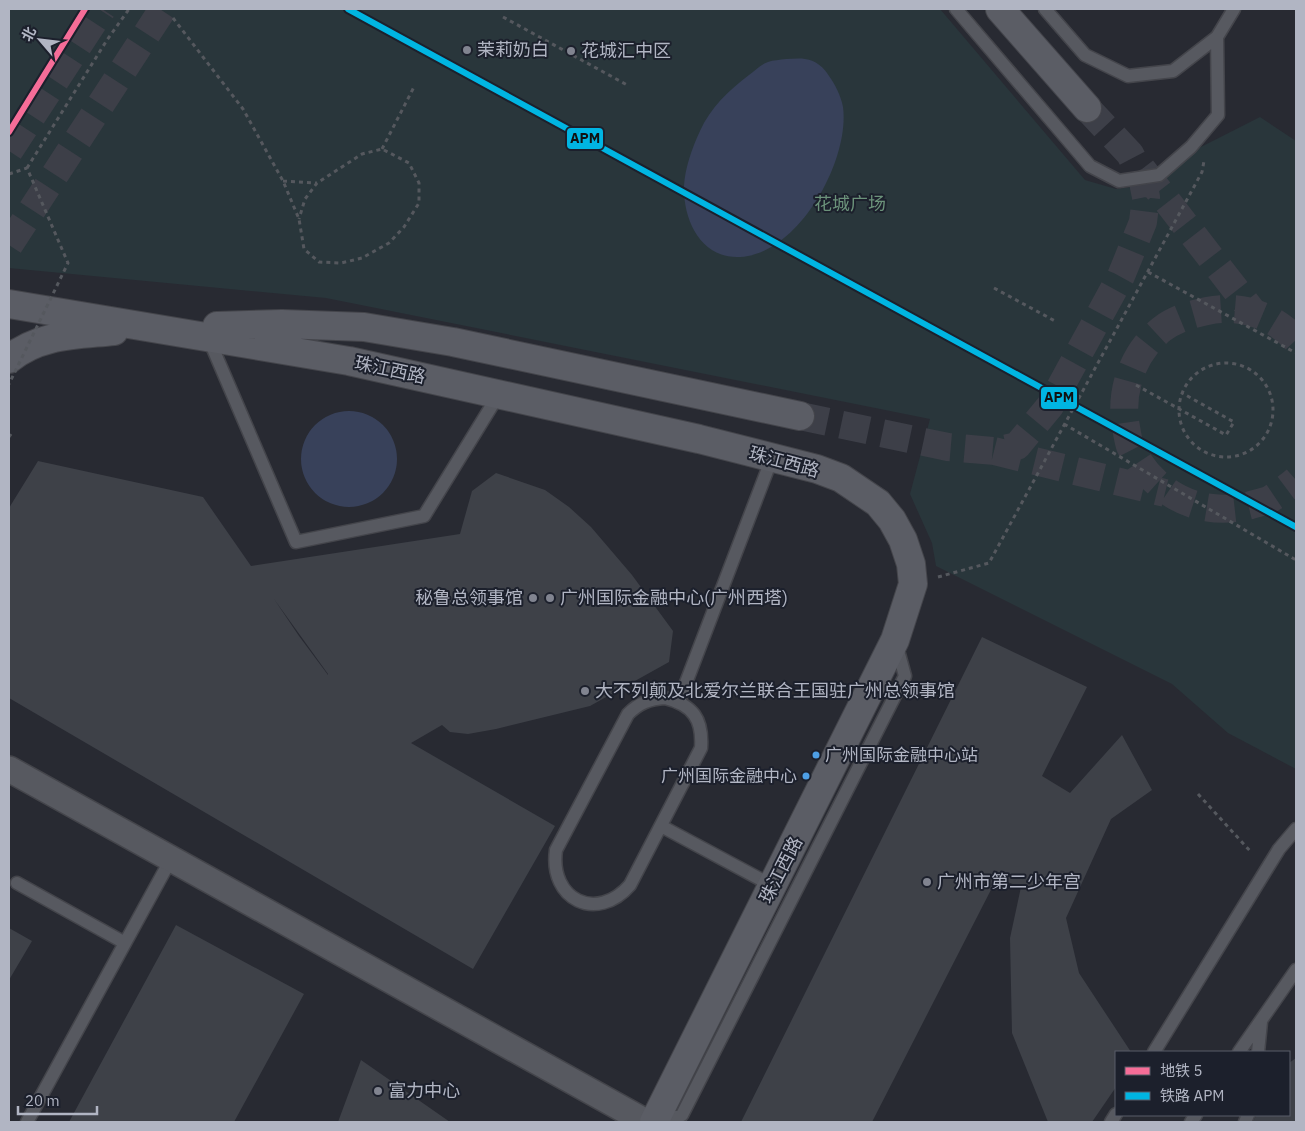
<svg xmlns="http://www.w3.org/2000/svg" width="1305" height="1131" font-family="'IBM Plex Sans','Noto Sans SC',sans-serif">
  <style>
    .green { fill: #29363b }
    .water { fill: #38415a }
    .building { fill: #3e4148; fill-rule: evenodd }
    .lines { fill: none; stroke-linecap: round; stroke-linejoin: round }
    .secondary-tunnel { stroke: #3d3f48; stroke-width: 28; stroke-dasharray: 28 14; stroke-linecap: butt }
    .primary-tunnel { stroke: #3d3f48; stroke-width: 28; stroke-dasharray: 28 14; stroke-linecap: butt }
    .service-casing { stroke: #44454b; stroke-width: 15 }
    .minor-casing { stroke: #44454b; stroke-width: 28 }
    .secondary-casing { stroke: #44454b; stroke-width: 30 }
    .path { stroke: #55585e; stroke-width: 3; stroke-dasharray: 4 4; stroke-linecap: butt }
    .service { stroke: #575960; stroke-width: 12 }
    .minor { stroke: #575960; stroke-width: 25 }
    .secondary { stroke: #5b5d65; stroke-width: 28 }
    .path-bridge { stroke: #55585e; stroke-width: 3; stroke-dasharray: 4 4; stroke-linecap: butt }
    .rail-1-casing { stroke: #1c202c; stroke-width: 10 }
    .rail-1 { stroke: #00b5e2; stroke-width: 6 }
    .metro-1-casing { stroke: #1c202c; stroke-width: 10 }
    .metro-1 { stroke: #f66d98; stroke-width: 6 }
    .poi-dot { fill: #818490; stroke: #1c202c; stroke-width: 2 }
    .bus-dot { fill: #4d9ee5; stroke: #1c202c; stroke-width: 2 }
    .labels { text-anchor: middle; stroke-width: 4; stroke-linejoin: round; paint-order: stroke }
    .bus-label { font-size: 17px; fill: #b1b5c3; stroke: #1c202c; text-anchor: start }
    .poi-label { font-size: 18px; fill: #b1b5c3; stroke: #1c202c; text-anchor: start }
    .park-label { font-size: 18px; fill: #6b927a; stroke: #1c202c }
    .street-label { font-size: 18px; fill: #b1b5c3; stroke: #1c202c }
    .line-badge { stroke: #1c202c; stroke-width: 2 }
    .pale-badge-label { font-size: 14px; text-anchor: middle; font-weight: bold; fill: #111 }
  </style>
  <rect width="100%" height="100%" fill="#282a32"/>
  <path class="green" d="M9 9H940L1085 180 1116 189 1154 184 1193 151 1260 117 1296 141V769L1228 733 1172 684 936 566 932 543 910 494 930 419 326 298 9 268Z"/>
  <path class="water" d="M786 59C792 59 799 58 805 59 816 60 824 68 829 76 835 84 841 96 843 107 850 160 799 254 740 257 701 259 683 220 684 186 685 168 692 148 700 131 711 107 728 91 749 75 755 71 761 64 768 62 773 60 780 60 786 59Z
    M301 459a48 48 0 1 1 96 0a48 48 0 1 1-96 0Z"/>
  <path class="building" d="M38 461 203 497 251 566 460 534 472 491 496 473 545 490 569 507 591 527 632 575 673 631 669 662 590 706 496 729 468 734 450 732 442 725 411 743 555 826 473 969 9 698V508ZM274 599 328 674V675L299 636Z
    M982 637 1087 687 1042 776 1070 793 1122 735 1152 790 1111 819 1066 918 1079 973 1131 1052H1116V1087L1092 1122H1048L1012 1033 1010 938 1021 887 997 878 872 1122H741Z
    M176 925 304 994 234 1122H69Z
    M9 928 32 941 9 980Z
    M1296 1058V1122H1253L1256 1115H1289V1063Z
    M361 1060 450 1122H338Z"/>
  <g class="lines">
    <path class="secondary-tunnel" d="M1142 169 1253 312
      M1296 340C1273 315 1241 304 1207 311 1192 314 1175 319 1162 329 1133 352 1119 392 1126 427 1127 433 1128 440 1130 446 1152 493 1199 519 1251 505 1256 503 1263 502 1269 500 1278 494 1288 487 1296 480
      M800 416 948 447 994 451 1017 446 1050 406 1121 276 1143 222 1146 197 1142 177 1130 154 1087 108
      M994 451 1165 493"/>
    <path class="primary-tunnel" d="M9 151 102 9
      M9 245 163 9"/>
    <defs>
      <path id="service" d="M956 9 1090 166 1119 181 1159 175 1191 147 1218 115 1217 37
        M1045 9 1085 55 1128 76 1173 71 1217 37 1234 9
        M208 337 296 542 424 516 499 394
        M665 698C693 705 703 719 701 748L630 885C597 923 549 900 556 850L628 714C639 703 649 699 665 698Z
        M679 701 772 458
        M661 826 773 886
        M17 883 125 943
        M1154 1052 1279 849 1296 829
        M1239 1052 1296 970
        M1258 1052 1261 1022
        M27 1122 171 859
        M662 1122 682 1115 905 676 896 643
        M1111 1122 1116 1114
        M1191 1122 1196 1115
        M1245 1122 1248 1115"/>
      <path id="minor" d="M9 769 646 1122"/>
      <path id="secondary" d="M1000 9 1087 108
        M9 304 349 361 699 439 817 469 841 478 878 503 892 520 903 540 911 564 913 584 895 640 654 1122
        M217 326 282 324 364 327 453 342 800 416
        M9 359C40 334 76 335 114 331"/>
    </defs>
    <use href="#service" class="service-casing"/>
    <use href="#minor" class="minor-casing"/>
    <use href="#secondary" class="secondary-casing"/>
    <path class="path" d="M503 17 629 86
      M173 18 243 109 283 181 299 219 304 249 319 262 341 263 362 258 389 243 404 227 419 203V183L409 163 382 149 362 154 317 183 305 199 299 219
      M382 149 415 85
      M27 168 107 40 129 9
      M283 181 317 183
      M1148 272 1296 353
      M994 288 1055 321
      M1179 410a47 47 0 1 1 94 0a47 47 0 1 1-94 0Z
      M1064 424 1296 560
      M9 437 11 434
      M938 577 989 563 1202 172 1204 161
      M1198 794 1251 852"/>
    <use href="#service" class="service"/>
    <use href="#minor" class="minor"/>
    <use href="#secondary" class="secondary"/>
    <path class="path-bridge" d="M9 174 27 168 68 263 9 384
      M1136 385 1226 435 1234 422 1182 393"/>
    <defs>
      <path id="rail-1" d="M348 9 1296 527"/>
    </defs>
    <use href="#rail-1" class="rail-1-casing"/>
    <use href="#rail-1" class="rail-1"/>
    <defs>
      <path id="metro-1" d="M9 132 85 9"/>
    </defs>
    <use href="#metro-1" class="metro-1-casing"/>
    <use href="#metro-1" class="metro-1"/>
  </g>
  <g class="poi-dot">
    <circle cx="467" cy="50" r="5"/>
    <circle cx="571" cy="51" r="5"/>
    <circle cx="533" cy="598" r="5"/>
    <circle cx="550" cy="598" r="5"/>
    <circle cx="585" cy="691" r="5"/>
    <circle cx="927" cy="882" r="5"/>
    <circle cx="378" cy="1091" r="5"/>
  </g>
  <g class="bus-dot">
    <circle cx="816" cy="755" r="4.5"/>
    <circle cx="806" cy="776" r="4.5"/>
  </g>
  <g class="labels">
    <g class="bus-label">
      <text x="825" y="761">广州国际金融中心站</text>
      <text x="797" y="782" text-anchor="end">广州国际金融中心</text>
    </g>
    <g class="poi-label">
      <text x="477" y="56">茉莉奶白</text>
      <text x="581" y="57">花城汇中区</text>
      <text x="523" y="604" text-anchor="end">秘鲁总领事馆</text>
      <text x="560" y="604">广州国际金融中心(广州西塔)</text>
      <text x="595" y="697">大不列颠及北爱尔兰联合王国驻广州总领事馆</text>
      <text x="937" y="888">广州市第二少年宫</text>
      <text x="388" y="1097">富力中心</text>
    </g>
    <g class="park-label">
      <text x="850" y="210">花城广场</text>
    </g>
    <g class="street-label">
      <text transform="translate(390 370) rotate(12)" y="6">珠江西路</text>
      <text transform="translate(784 462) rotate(15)" y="6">珠江西路</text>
      <text transform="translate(781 870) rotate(-63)" y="6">珠江西路</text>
    </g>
  </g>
  <g class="line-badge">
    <rect x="566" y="127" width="38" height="23" rx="5" fill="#00b5e2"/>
    <rect x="1040" y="386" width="38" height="24" rx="5" fill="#00b5e2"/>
  </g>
  <g class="pale-badge-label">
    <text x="585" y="143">APM</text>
    <text x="1059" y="402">APM</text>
  </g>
  <rect width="1305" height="1131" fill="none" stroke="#b1b5c3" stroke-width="20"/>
  <rect x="1115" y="1051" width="175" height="65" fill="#1c202c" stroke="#585c68"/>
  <rect x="1125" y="1067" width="25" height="8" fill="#f66d98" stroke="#585c68"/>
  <text x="1160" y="1076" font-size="15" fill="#b1b5c3">地铁 5</text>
  <rect x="1125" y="1092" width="25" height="8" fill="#00b5e2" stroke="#585c68"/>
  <text x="1160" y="1101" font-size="15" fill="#b1b5c3">铁路 APM</text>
  <g transform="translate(40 40) rotate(298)" stroke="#1c202c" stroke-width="4" paint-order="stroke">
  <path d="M0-4L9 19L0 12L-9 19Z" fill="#b1b5c3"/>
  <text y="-8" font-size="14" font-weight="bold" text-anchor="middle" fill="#b1b5c3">北</text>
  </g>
  <path d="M18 1106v8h79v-8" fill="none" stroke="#b1b5c3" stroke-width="2.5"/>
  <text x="25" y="1106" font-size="15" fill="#b1b5c3" stroke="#1c202c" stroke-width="4" paint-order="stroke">20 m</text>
</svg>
